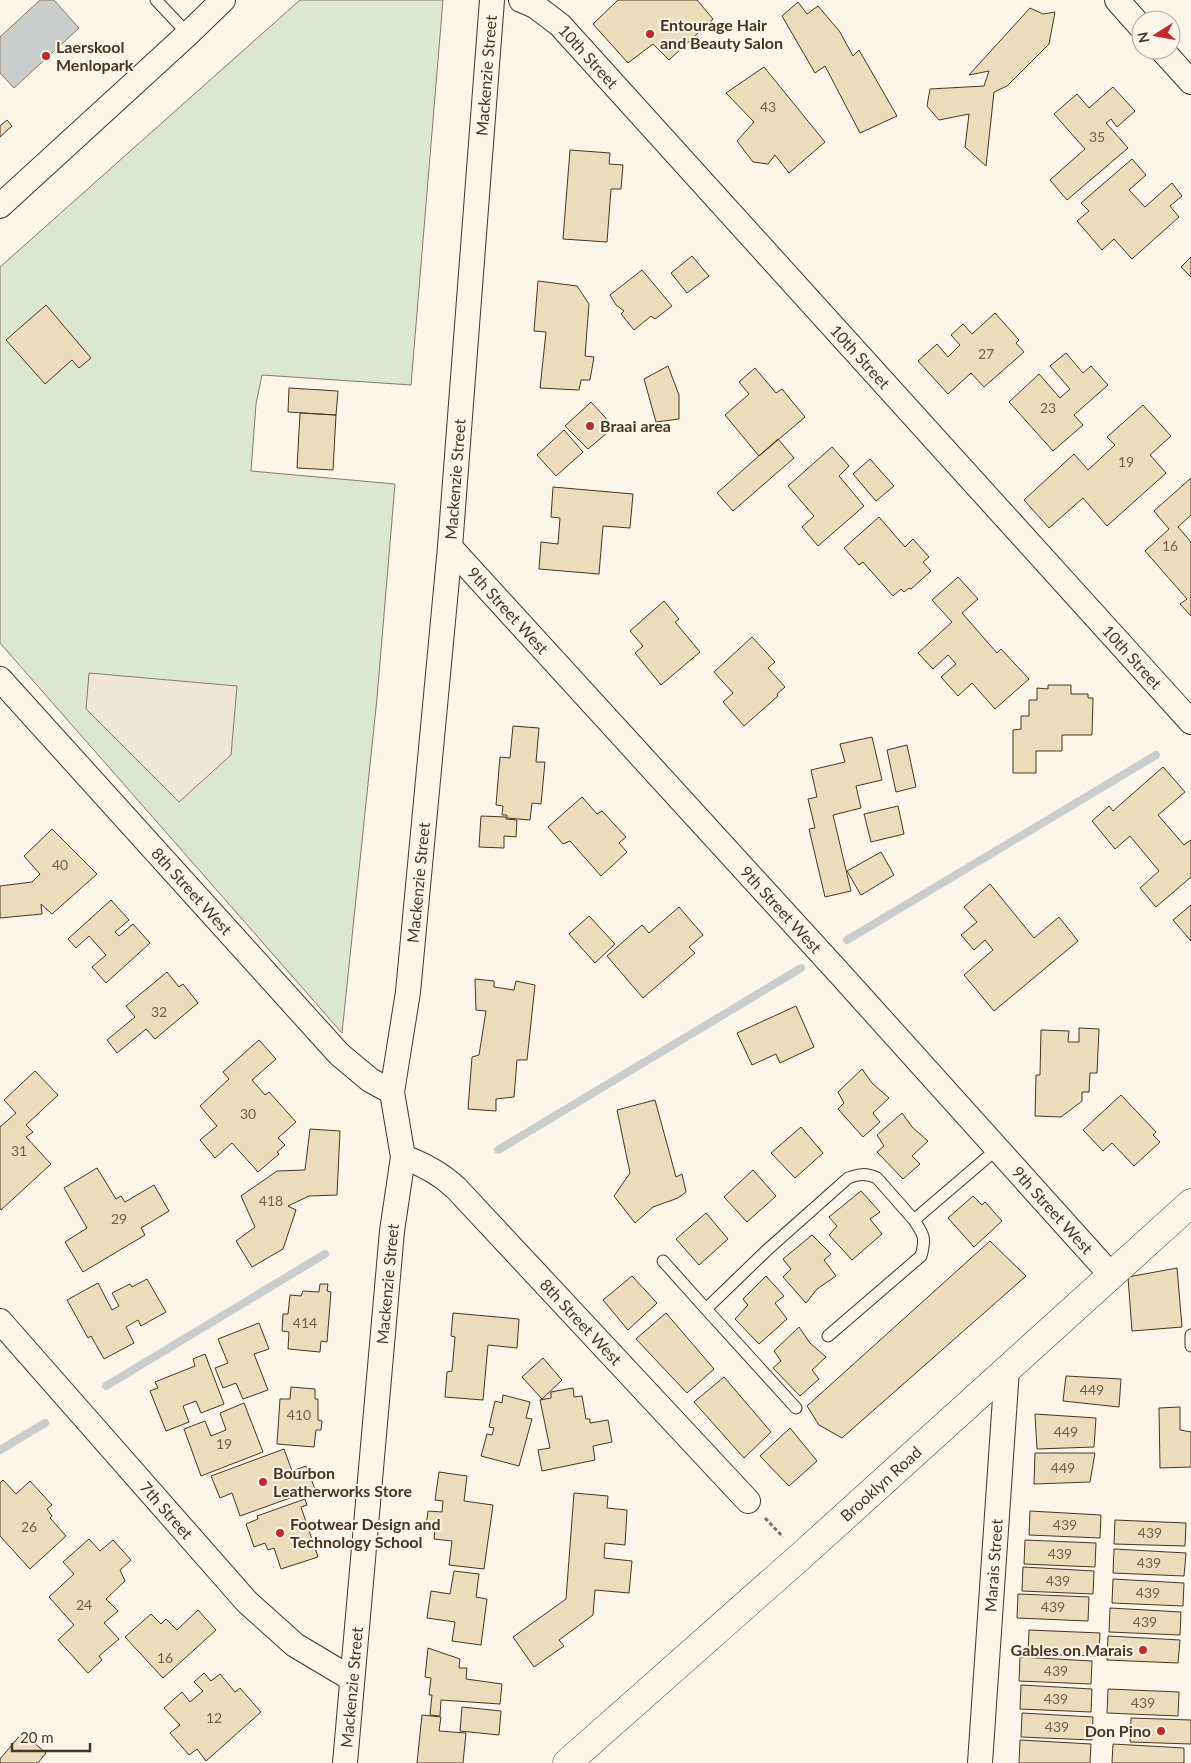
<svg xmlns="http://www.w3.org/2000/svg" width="1191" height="1763" font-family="Lato,sans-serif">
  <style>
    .green { fill: #dce7d0; stroke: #887966 }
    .parking { fill: #ede7d9; stroke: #887966 }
    .water { fill: #c9cecd; stroke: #887966 }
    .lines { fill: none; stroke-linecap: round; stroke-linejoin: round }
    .stream { stroke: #c9cecd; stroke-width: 8 }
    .building { fill: #ecdcbc; stroke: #4a3520 }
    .lane-casing { stroke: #4a3520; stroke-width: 13 }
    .street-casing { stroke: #4a3520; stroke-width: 26 }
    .secondary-casing { stroke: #4a3520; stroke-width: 29 }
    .path { stroke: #7f6f5c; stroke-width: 3; stroke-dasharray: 4 2.5; stroke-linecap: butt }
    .lane { stroke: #fbf6e9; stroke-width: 11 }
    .street { stroke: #fbf6e9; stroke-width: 24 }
    .secondary { stroke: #fbf6e9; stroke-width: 28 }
    .poi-dot { fill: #c62828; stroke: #fbf6e9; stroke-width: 2 }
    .labels { text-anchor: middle; stroke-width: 4; stroke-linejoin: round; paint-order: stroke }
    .number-label { font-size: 14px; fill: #725f47 }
    .poi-label { font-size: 16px; font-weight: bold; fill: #4a3520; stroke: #fbf6e9; text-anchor: start }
    .street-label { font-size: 16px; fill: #4a3520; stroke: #fbf6e9 }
  </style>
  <rect width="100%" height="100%" fill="#fbf6e9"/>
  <path class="green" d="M300 0H443L411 385 262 375 256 404 251 471 395 484 377 698 342 1033 0 643V267Z"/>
  <path class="parking" d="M89 673 237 686 231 755 179 802 86 709Z"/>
  <path class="water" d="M40 0H54L79 28 14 88 0 73V37Z"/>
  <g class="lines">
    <path class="stream" d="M847 940 1156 755
      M498 1150 801 968
      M106 1386 325 1254
      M0 1450 45 1423"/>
  </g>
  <path class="building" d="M618 0H697L713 19 669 60 653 44 628 63 593 24Z
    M798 2 807 14 818 6 840 32 853 56 859 50 897 116 860 133 825 66 815 73 782 16Z
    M1030 8 1043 14 1055 12 1049 44 1007 86 994 92 986 166 965 147 969 114 939 120 927 106 930 89 984 86 989 71 969 75Z
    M764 67 825 142 789 173 775 155 768 164 753 162 737 141 754 122 726 93Z
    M1113 87 1135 111 1117 127 1111 119 1106 123 1128 148 1067 200 1050 180 1085 149 1054 114 1077 94 1089 108Z
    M7 120 12 126 0 137V126Z
    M570 150 610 153 609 164 623 165 621 189H611L607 242 563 239Z
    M1132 159 1146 175 1129 190 1145 207 1172 183 1182 196 1170 206 1179 217 1132 259 1114 239 1102 250 1077 221 1089 211 1081 203Z
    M692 256 709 276 687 293 671 273Z
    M1191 257V277L1181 267Z
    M642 270 672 306 655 319 651 316 634 330 621 314 624 311 616 305 610 295Z
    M538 281 577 286 589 304 585 356 594 357 590 380H581L579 390 540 388 546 332 534 331Z
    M46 305 91 358 79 368 72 360 45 384 6 340Z
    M995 313 1019 340 1016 343 1024 352 984 387 971 373 948 394 918 361 937 344 948 357 960 345 951 335 963 324 972 334Z
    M1066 353 1083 373 1091 366 1108 385 1074 415 1083 425 1053 451 1009 402 1039 374 1060 398 1070 389 1050 366Z
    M668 366 679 395V419L656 422 644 379Z
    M755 368 776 393 782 389 805 417 759 456 725 415 749 394 739 382Z
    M289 388 338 391 336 415 288 412Z
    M591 402 614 427 588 449 565 426Z
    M1143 405 1171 436 1150 455 1166 473 1107 526 1083 498 1049 528 1024 500 1074 454 1088 470 1115 445 1107 437Z
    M300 413 336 415 333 470 297 468Z
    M564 430 583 452 556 476 537 455Z
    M778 439 794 458 733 511 717 493Z
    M832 447 849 466 839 476 864 506 818 546 802 527 814 516 788 486Z
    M870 459 894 486 876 501 853 474Z
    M1191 478V515L1178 527 1191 542V616L1180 604 1187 599 1145 551 1169 529 1154 511Z
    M553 487 633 494 630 528 603 526 599 574 539 569 541 542 558 544 560 518 551 517Z
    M879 517 905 547 913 539 929 557 923 562 931 571 911 589 909 588 904 592 901 589 893 596 863 562 859 565 844 548Z
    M958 577 978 599 962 613 997 653 1001 649 1029 679 995 709 972 683 958 696 941 677 956 664 948 655 933 669 918 653 952 622 932 600Z
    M664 601 679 619 675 622 700 652 661 685 635 653 643 646 630 631Z
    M752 637 775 662 768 668 785 687 777 694 778 696 744 726 723 702 733 693 714 672Z
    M1048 685H1071V694H1088V698H1093L1092 735H1062V751H1036V773H1013V730L1021 729V716H1029V700H1037V688L1048 689Z
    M513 726 539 728 536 762H545L541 804 532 803 530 820 507 818V815H502L503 806 496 805 500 757 510 758Z
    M872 737 882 780 856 786 861 808 833 815 851 891 825 897 809 829 815 828 808 799 817 797 811 770 845 762 840 744Z
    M907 745 916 787 896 792 887 750Z
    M1163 767 1185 792 1158 815 1184 845 1191 840V877L1156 907 1140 888 1159 871 1130 836 1115 849 1092 821 1109 806 1113 811Z
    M582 797 597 814 602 811 626 837 619 843 627 852 601 876 570 841 563 844 548 827Z
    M898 806 904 834 871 842 864 814Z
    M481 816 506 817V819L517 820 516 837 504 836V848L479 847Z
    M52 829 97 874 52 914 41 904 42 914 0 918V886L32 882 40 874 24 856Z
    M881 852 894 875 861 895 847 871Z
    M990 884 1034 938 1059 917 1078 941 994 1011 964 975 993 950 985 940 974 950 961 935 977 922 964 907Z
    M111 900 129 920 115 932 119 936 133 924 150 943 106 983 92 967 106 955 89 936 76 948 68 939Z
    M1191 905V941L1173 920Z
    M679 907 703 935 689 947 695 953 643 998 607 956 642 925 649 933Z
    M589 916 615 944 595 963 569 934Z
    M167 972 179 987 183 984 198 1003 155 1039 146 1029 117 1053 107 1040 135 1017 126 1006Z
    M475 979 494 981V987L514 990 516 981 535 985 527 1060H517L514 1097 496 1099V1111L468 1109 472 1057 479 1055 486 1011 476 1010Z
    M796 1006 814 1047 780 1063 776 1054 752 1065 737 1033Z
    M1079 1028 1099 1029 1097 1073H1090L1089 1092H1082V1101L1061 1117 1035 1116 1036 1075H1040L1041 1030 1069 1031 1068 1042H1079Z
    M259 1040 276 1059 252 1080 265 1095 269 1092 296 1122 278 1138 285 1145 277 1152 279 1154 258 1172 232 1143 215 1158 200 1140 217 1126 200 1106 229 1079 223 1072Z
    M862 1069 872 1083 889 1098 873 1113 880 1122 863 1137 838 1109 844 1103 838 1092Z
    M35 1071 58 1095 26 1125 33 1132 26 1137 51 1164 1 1210 0 1208V1127L16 1113 4 1100Z
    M1121 1095 1156 1132 1153 1135 1160 1142 1134 1166 1112 1143 1103 1151 1083 1130Z
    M655 1100 676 1177 682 1174 686 1192 678 1198 653 1207 635 1223 614 1196 630 1173 617 1110Z
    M902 1113 912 1127 928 1141 912 1156 920 1164 903 1179 877 1152 884 1146 877 1135Z
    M801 1127 823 1153 795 1178 771 1153Z
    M310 1129 340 1131 337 1195 309 1196 288 1206 296 1210 283 1249 252 1267 236 1241 255 1227 241 1196 277 1171 305 1170Z
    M97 1168 116 1199 121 1196 125 1202 154 1185 169 1211 141 1228 145 1235 83 1272 65 1242 87 1228 64 1188Z
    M753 1170 776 1196 747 1222 724 1197Z
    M861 1191 880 1212 870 1219 882 1234 852 1260 829 1235 837 1226 829 1217Z
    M973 1196 982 1205 985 1202 1002 1221 974 1247 948 1218Z
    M706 1213 728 1239 699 1265 676 1239Z
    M812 1235 831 1254 824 1260 836 1276 817 1289 806 1303 783 1277 791 1269 783 1259Z
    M990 1241 1026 1276 842 1438 819 1425 807 1406Z
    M1177 1268 1182 1327 1132 1331 1128 1277Z
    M632 1276 657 1303 628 1330 603 1300Z
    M766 1276 784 1296 775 1303 787 1319 759 1344 735 1319 748 1305 743 1299Z
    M147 1279 166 1312 141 1326 138 1320 126 1327 134 1343 104 1359 91 1336 88 1338 67 1300 98 1283 112 1310 119 1306 112 1293 130 1284 132 1287Z
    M320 1284H328L327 1291 331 1292 327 1342 321 1341 320 1352 288 1349 289 1332 282 1331 283 1314H288L290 1295 301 1296 303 1291 319 1292Z
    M453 1313 519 1319 517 1348 488 1345 483 1400 445 1397 447 1372 452 1371 455 1337 451 1336Z
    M666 1313 714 1369 687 1393 636 1339Z
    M259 1323 269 1349 254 1354 268 1390 243 1399 236 1383 223 1388 215 1368 228 1363 218 1339Z
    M799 1327 810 1343 826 1357 812 1370 819 1379 800 1396 773 1368 781 1361 774 1351Z
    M205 1354 224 1404 201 1413 196 1401 183 1406 189 1422 166 1431 150 1391 158 1388 155 1382 195 1366 193 1359Z
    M543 1358 562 1380 542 1399 522 1377Z
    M1066 1376 1121 1379 1119 1407 1063 1401Z
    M724 1377 771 1432 744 1458 694 1402Z
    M291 1387 315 1389V1399H318V1420L322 1421 321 1430H316L314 1447 277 1444 280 1399H290Z
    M573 1388 574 1397 582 1396 586 1419H590V1423L608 1420 612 1442 593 1446 595 1460 542 1471 538 1450 550 1448 540 1400 551 1398V1392Z
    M503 1395 530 1402 526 1418 532 1419 519 1466 481 1456 487 1434 492 1435 494 1428 489 1427 495 1401 502 1403Z
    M244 1403 263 1452 201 1476 184 1429 205 1421 211 1436 226 1430 220 1413Z
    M1180 1407V1430L1191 1432V1467L1160 1468 1159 1408Z
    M1035 1414 1096 1418 1094 1447 1037 1449Z
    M790 1428 817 1461 789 1486 760 1456Z
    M284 1449 292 1471 306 1466 315 1489 240 1516 232 1493 220 1498 211 1476Z
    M1035 1453H1095L1090 1482 1034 1484Z
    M439 1472 467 1476 464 1501 493 1505 484 1569 449 1565 452 1541 434 1539 435 1527 426 1526 428 1511 442 1512 443 1501 435 1500Z
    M3 1480 16 1494 30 1481 52 1505 47 1509 52 1516 50 1518 66 1536 30 1569 0 1536V1483Z
    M574 1493 608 1496 607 1508 627 1510 625 1545 605 1543 604 1558 632 1561 629 1593 595 1590 593 1615 559 1640 564 1646 534 1667 513 1637 566 1599Z
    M305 1499 307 1505 301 1507 318 1557 281 1569 274 1548 268 1550 265 1543 254 1547 246 1524 258 1519 257 1516Z
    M1030 1511 1101 1515 1100 1538 1029 1535Z
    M1115 1520 1186 1523 1185 1546 1114 1544Z
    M89 1539 100 1551 113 1540 131 1560 120 1570 125 1581 106 1599 118 1611 104 1623 119 1639 99 1656 102 1660 88 1673 58 1640 74 1625 49 1597 74 1574 63 1562Z
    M1025 1540 1096 1543 1095 1567 1024 1564Z
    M1114 1549 1186 1553 1184 1576 1113 1573Z
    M1023 1567 1094 1571 1093 1594 1022 1591Z
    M454 1571 479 1574 476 1597 487 1599 481 1645 452 1641 455 1622 427 1618 431 1591 450 1594Z
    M1113 1579 1184 1583 1183 1606 1112 1603Z
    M1018 1594 1089 1597 1088 1621 1017 1618Z
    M1110 1608 1181 1612 1180 1635 1109 1632Z
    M198 1610 216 1630 163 1678 125 1637 151 1614 161 1624 166 1619 177 1630Z
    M1029 1630 1100 1633 1099 1656 1028 1654Z
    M1108 1636 1180 1640 1178 1663 1107 1660Z
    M428 1648 460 1659 459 1668H467L466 1679 502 1684 500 1704 441 1700 440 1716 430 1715 432 1695H429L431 1678 425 1677Z
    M1020 1657 1092 1661 1091 1684 1019 1681Z
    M204 1673 211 1681 220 1674 235 1692 240 1688 261 1712 206 1761 197 1749 189 1755 170 1733 180 1725 164 1708 182 1692 190 1702 203 1691 194 1682Z
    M1021 1685 1092 1689 1091 1712 1020 1709Z
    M1108 1689 1179 1692 1178 1716 1107 1713Z
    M462 1707 501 1711 499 1735 460 1731Z
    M1022 1713 1093 1717 1092 1740 1021 1737Z
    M422 1715 441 1717 439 1731 466 1733 463 1763H417Z
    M1131 1718 1191 1720V1744L1130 1742Z
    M22 1733 46 1753 38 1763H0V1759Z
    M1020 1740 1091 1744 1090 1763H1019Z
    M1113 1744 1184 1748V1763H1112Z"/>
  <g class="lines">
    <defs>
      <path id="lane" d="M156 0 188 34
        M663 1261 706 1309
        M1191 1335V1346
        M828 1336 921 1256C926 1238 924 1235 914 1220
        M796 1408 706 1309 766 1251 848 1178C859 1174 866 1173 877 1178L914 1220 997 1149"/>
      <g id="street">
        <path id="s1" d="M521 0 535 6 560 25 1191 722"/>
        <path d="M1117 0 1141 27"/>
        <path d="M1162 50 1191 82"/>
        <path d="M0 206 188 34 223 0"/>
        <path id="s2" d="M450 547 841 975 1111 1275"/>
        <path id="s3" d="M0 679 339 1054 370 1080 392 1092"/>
        <path id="s4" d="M403 1157C423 1164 440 1173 456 1188L748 1501"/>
        <path id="s5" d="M0 1321 247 1602 295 1645 352 1679"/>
        <path id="s6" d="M345 1763 392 1231 403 1157 392 1092 408 992 450 547 492 0"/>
        <path id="s7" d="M980 1763 1007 1369"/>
      </g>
      <g id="secondary">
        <path id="s8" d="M567 1763 801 1556 1191 1203"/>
      </g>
    </defs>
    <use href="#lane" class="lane-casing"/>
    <use href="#street" class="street-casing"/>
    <use href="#secondary" class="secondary-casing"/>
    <path class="path" d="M765 1518 783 1537"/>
    <use href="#lane" class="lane"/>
    <use href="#street" class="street"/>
    <use href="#secondary" class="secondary"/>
  </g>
  <g class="poi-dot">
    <circle cx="650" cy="34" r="5"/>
    <circle cx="46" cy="56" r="5"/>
    <circle cx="590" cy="426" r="5"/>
    <circle cx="263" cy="1482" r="5"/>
    <circle cx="280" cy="1533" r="5"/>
    <circle cx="1143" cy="1650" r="5"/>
    <circle cx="1161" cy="1731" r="5"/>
  </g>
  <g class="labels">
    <g class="number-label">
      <text x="768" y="112">43</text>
      <text x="1097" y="142">35</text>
      <text x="986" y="359">27</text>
      <text x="1048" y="413">23</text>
      <text x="1126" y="467">19</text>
      <text x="1170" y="551">16</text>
      <text x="60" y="870">40</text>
      <text x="159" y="1017">32</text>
      <text x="248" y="1119">30</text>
      <text x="19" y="1156">31</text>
      <text x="271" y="1206">418</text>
      <text x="119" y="1224">29</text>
      <text x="305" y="1328">414</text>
      <text x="1092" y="1395">449</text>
      <text x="299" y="1420">410</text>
      <text x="1066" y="1437">449</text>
      <text x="224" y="1449">19</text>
      <text x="1063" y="1473">449</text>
      <text x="1065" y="1530">439</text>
      <text x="29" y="1532">26</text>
      <text x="1150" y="1538">439</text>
      <text x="1060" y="1559">439</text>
      <text x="1149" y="1568">439</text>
      <text x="1058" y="1586">439</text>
      <text x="1148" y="1598">439</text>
      <text x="84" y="1610">24</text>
      <text x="1053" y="1612">439</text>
      <text x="1145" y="1627">439</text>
      <text x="165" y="1663">16</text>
      <text x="1056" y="1676">439</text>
      <text x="1056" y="1704">439</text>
      <text x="1143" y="1708">439</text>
      <text x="214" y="1723">12</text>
      <text x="1057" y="1732">439</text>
    </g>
    <g class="poi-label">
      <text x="660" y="31">Entourage Hair<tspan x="660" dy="18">and Beauty Salon</tspan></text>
      <text x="56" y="53">Laerskool<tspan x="56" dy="18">Menlopark</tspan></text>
      <text x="600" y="432">Braai area</text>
      <text x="273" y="1479">Bourbon<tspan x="273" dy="18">Leatherworks Store</tspan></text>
      <text x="290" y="1530">Footwear Design and<tspan x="290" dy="18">Technology School</tspan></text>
      <text x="1133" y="1656" text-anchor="end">Gables on Marais</text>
      <text x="1151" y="1737" text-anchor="end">Don Pino</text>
    </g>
    <g class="street-label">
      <text dy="6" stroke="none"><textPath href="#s1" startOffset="89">10th Street</textPath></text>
      <text dy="6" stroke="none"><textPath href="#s6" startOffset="1696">Mackenzie Street</textPath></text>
      <text dy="6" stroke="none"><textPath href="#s1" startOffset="494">10th Street</textPath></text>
      <text dy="6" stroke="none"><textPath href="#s6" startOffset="1291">Mackenzie Street</textPath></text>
      <text dy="6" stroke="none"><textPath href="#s2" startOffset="86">9th Street West</textPath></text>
      <text dy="6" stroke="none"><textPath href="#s1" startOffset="899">10th Street</textPath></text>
      <text dy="6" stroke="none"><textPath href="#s6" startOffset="886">Mackenzie Street</textPath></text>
      <text dy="6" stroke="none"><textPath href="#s3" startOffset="286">8th Street West</textPath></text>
      <text dy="6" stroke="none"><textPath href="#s2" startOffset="491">9th Street West</textPath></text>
      <text dy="6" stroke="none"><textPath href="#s2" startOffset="896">9th Street West</textPath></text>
      <text dy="6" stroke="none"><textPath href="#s6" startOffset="481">Mackenzie Street</textPath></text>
      <text dy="6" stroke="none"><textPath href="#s4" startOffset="245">8th Street West</textPath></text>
      <text dy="6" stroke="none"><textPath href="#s8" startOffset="420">Brooklyn Road</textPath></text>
      <text dy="6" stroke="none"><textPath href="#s5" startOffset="252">7th Street</textPath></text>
      <text dy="6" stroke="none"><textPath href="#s7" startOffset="198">Marais Street</textPath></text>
      <text dy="6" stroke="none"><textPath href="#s6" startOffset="76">Mackenzie Street</textPath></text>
    </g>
  </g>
  <g transform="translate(1156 35) rotate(259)"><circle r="24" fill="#fbf6e9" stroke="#b4a999"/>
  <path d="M0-4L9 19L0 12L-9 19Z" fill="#c62828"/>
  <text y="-8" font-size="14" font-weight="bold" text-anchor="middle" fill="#4a3520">N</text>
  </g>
  <path d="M12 1743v8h78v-8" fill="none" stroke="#4a3520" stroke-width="2.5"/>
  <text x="20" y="1743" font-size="15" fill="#4a3520" stroke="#fbf6e9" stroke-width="4" paint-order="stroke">20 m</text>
</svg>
